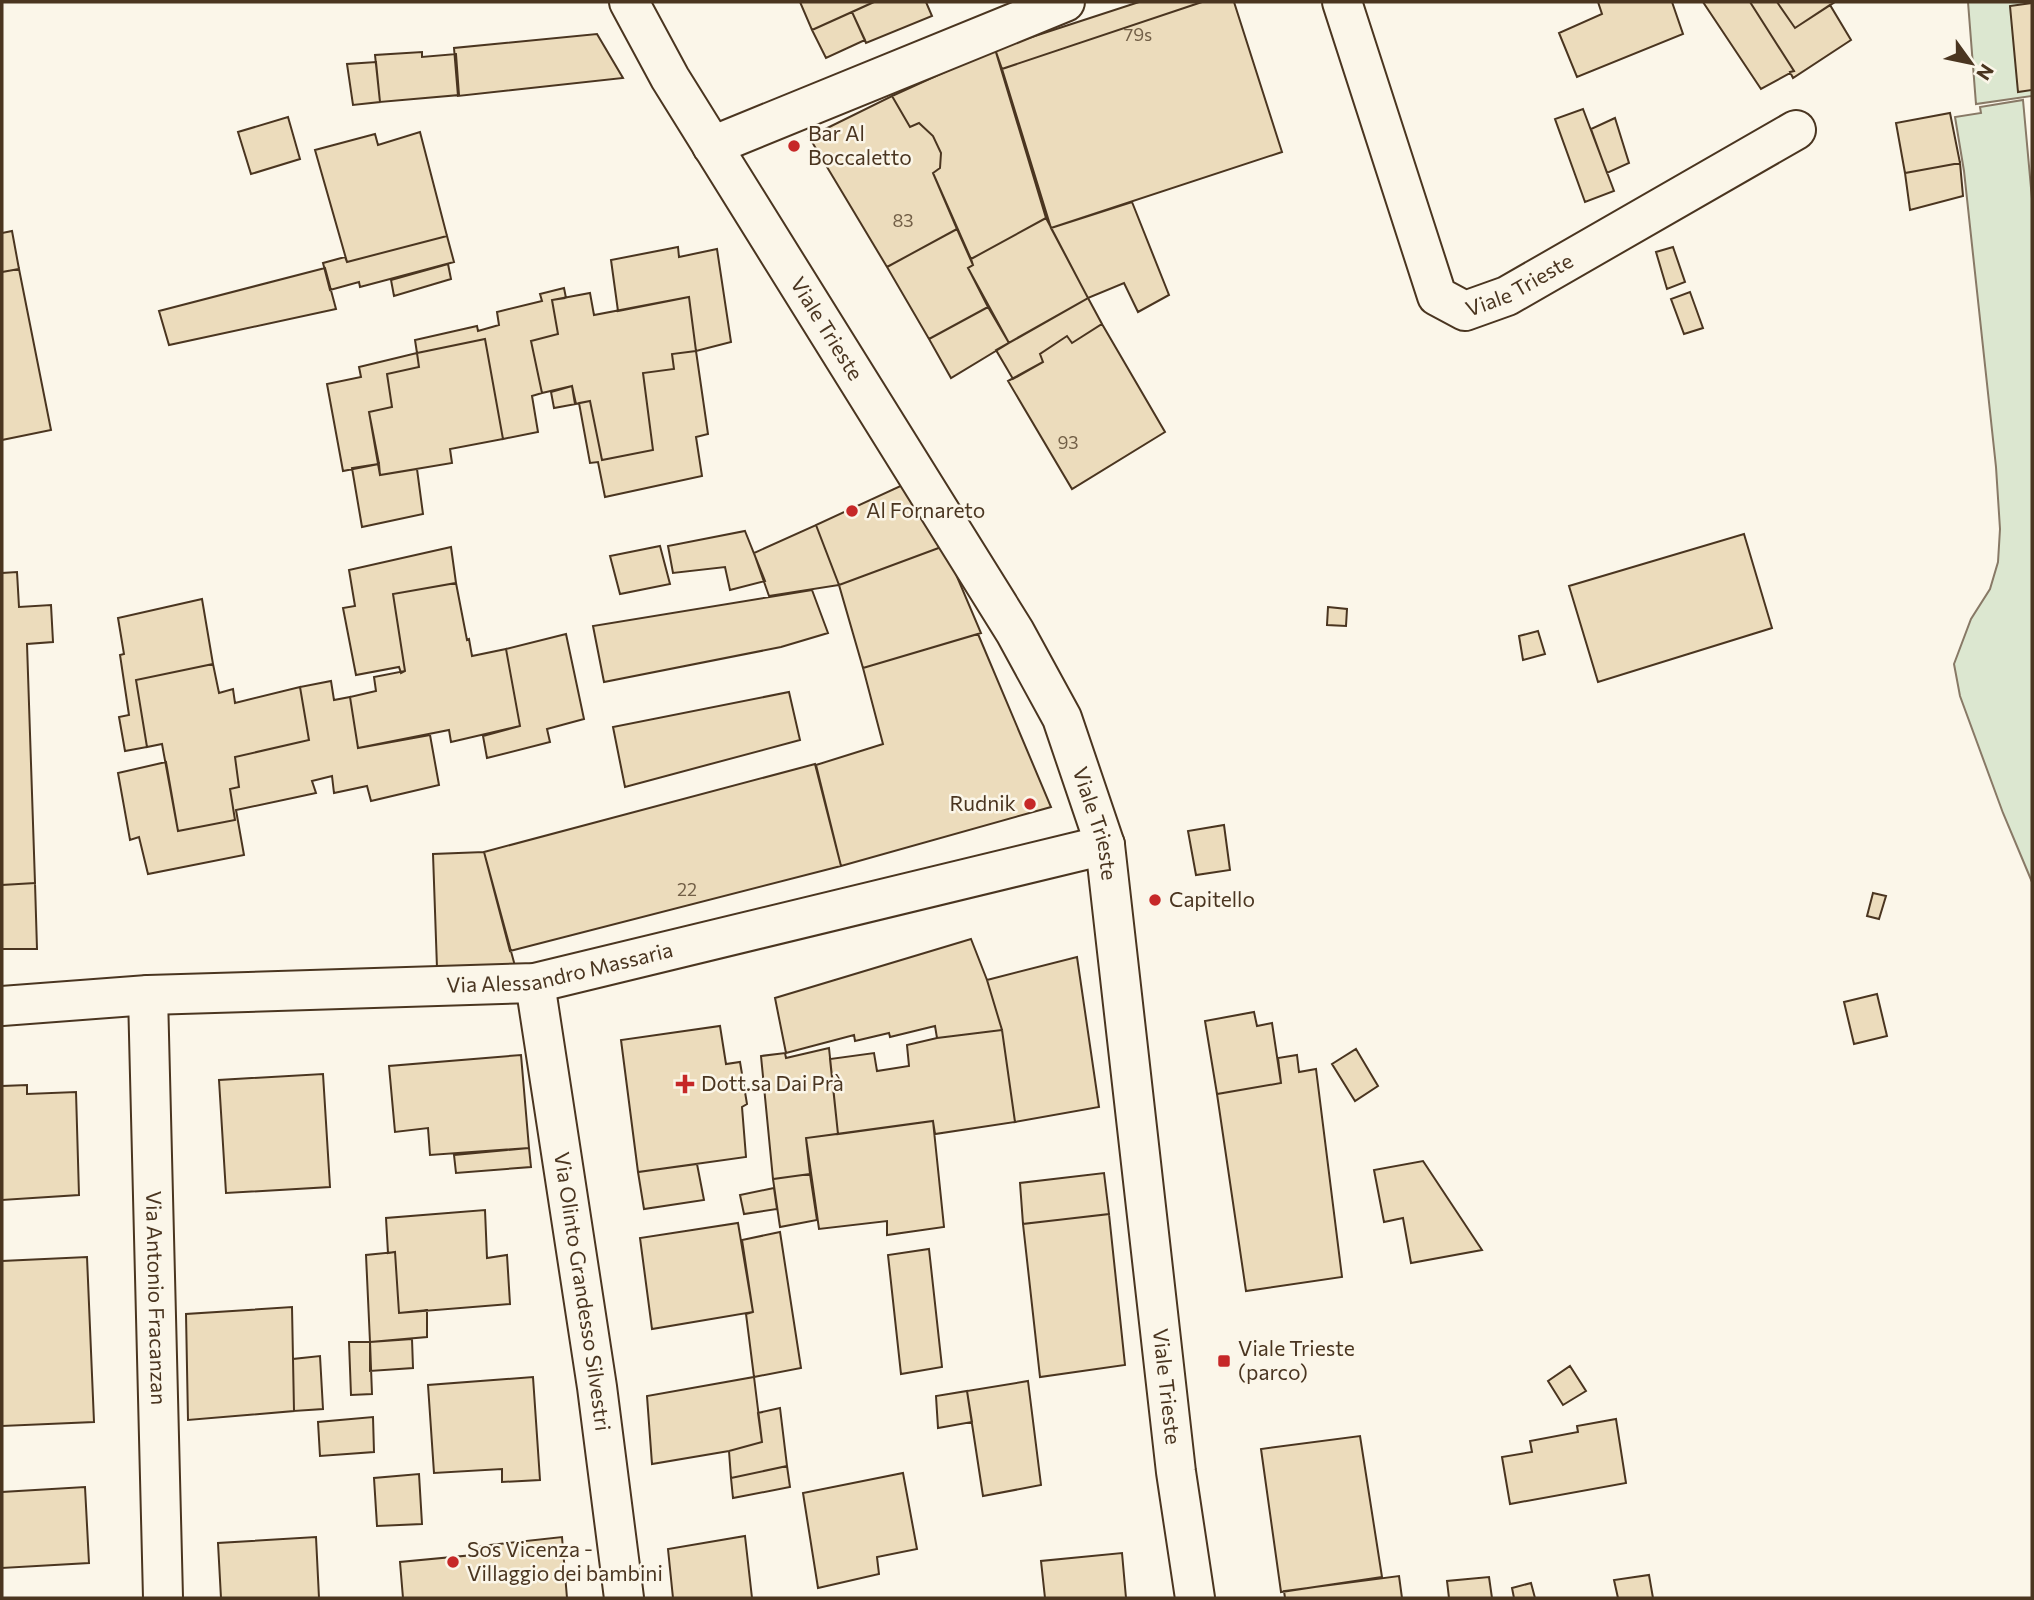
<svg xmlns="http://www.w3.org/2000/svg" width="2034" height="1600" font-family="Commissioner,sans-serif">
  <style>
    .green { fill: #dce7d0; stroke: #887966; stroke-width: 2 }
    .building { fill: #ecdcbc; stroke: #4a3520; stroke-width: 2 }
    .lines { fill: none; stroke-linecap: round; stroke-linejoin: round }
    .minor-casing { stroke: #4a3520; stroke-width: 42 }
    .secondary-casing { stroke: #4a3520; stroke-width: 42 }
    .minor { stroke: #fbf6e9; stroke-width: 38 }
    .secondary { stroke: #fbf6e9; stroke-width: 38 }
    .poi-dot { fill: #c62828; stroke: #fbf6e9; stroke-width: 2.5 }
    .labels { text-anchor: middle; stroke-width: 5; stroke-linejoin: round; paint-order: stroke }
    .number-label { font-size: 18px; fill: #725f47 }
    .poi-label { font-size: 21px; fill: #4a3520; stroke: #fbf6e9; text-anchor: start }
    .street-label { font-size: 21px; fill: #4a3520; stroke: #fbf6e9 }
  </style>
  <rect width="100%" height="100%" fill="#fbf6e9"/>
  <path class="green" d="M1968 2H2032V96L1976 104Z
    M2023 100 2032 199V882L2003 813 1960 696 1954 664 1971 619 1990 589 1998 562 2000 529 1996 467 1964 171 1955 117 1981 113 1980 107Z"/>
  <path class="building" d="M800 2H874L812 30Z
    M874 2H926L932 16 866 43 852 12Z
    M1139 2H1202L1002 69 995 49Z
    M1202 2H1234L1282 152 1051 228 1002 69Z
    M1598 2H1672L1683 34 1577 77 1559 33 1602 14Z
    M1703 2H1750L1794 71 1761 89Z
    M1750 2H1777L1795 28 1830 5 1851 40 1793 78 1790 72 1794 71Z
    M1777 2H1835L1795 28Z
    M2032 3V90L2018 92 2010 6Z
    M852 12 865 40 826 58 812 30Z
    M597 34 623 78 458 96 454 48Z
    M995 49 1046 218 971 259 933 173 940 168 941 153 933 136 919 123 910 127 892 96Z
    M422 52V57L456 54 459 95 380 102 375 55Z
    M376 62 380 102 353 105 347 64Z
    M892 96 910 127 919 123 933 136 941 153 940 168 933 173 957 229 887 267 809 137Z
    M1583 109 1614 191 1585 202 1555 119Z
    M1950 113 1960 163 1905 173 1896 123Z
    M288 117 300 159 251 174 238 132Z
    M1615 118 1629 163 1607 173 1591 129Z
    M420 132 447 236 347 262 315 150 375 134 378 145Z
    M1960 163 1963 196 1910 210 1905 173Z
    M1132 202 1169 295 1138 312 1124 283 1088 298 1051 228Z
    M1046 218 1088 298 1009 343 968 268 973 265 971 259Z
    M957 229 973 265 968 268 988 307 929 339 887 267Z
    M12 231 19 269 2 272V233Z
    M447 236 454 262 360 287 359 282 330 290 323 263 345 257 347 262Z
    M678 247 679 257 717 249 731 342 696 351 689 297 618 311 611 260Z
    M1673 247 1685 282 1667 289 1656 252Z
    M448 264 451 279 394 296 391 280Z
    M325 268 336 309 169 345 159 311Z
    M19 269 51 430 2 440V272Z
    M564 288 566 298 552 300 558 334 531 341 542 393 532 396 538 432 503 439 485 339 417 353 415 340 477 326 478 331 499 325 497 312 542 301 540 294Z
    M1690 292 1703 328 1684 334 1671 299Z
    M590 293 594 315 689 297 696 351 672 354 674 369 643 373 653 450 602 460 590 401 575 404 572 386 542 393 531 341 558 334 552 300Z
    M1088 298 1102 324 1072 343 1067 336 1040 354 1043 362 1013 379 996 350Z
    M988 307 1009 343 951 378 929 339Z
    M1102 324 1165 432 1072 489 1008 381 1043 362 1040 354 1067 336 1072 343Z
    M485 339 503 439 450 449 452 463 380 475 369 412 392 407 387 374 419 367 417 353Z
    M696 351 708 434 696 437 702 476 605 497 598 462 590 463 579 403 590 401 602 460 653 450 643 373 674 369 672 354Z
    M417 353 419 367 387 374 392 407 369 412 379 464 343 471 327 384 361 377 359 367Z
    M572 386 576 404 554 408 551 392Z
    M379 464 380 475 417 469 423 514 362 527 352 468Z
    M907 483 944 546 839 585 816 525Z
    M816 525 839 585 769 596 754 553Z
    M745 531 765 581 730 590 725 567 673 573 668 546Z
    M1744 534 1772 628 1598 682 1569 586Z
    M660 546 670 584 620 594 610 556Z
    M944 546 981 633 863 668 839 585Z
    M451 547 456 583 393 594 405 671 401 673 399 667 356 675 343 608 355 606 349 570Z
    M17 572 19 607 51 605 53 642 27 644 35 883 2 885V573Z
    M456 583 467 640 469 639 472 656 506 649 520 726 451 742 449 730 358 748 350 697 376 691 374 677 405 671 393 594Z
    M812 590 828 633 781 647 604 682 593 626Z
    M202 599 213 664 136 680 147 747 125 751 119 717 129 715 120 655 124 654 118 618Z
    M1328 607 1347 609 1346 626 1327 625Z
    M1538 631 1545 654 1523 660 1519 636Z
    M566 634 584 719 547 729 550 742 487 758 483 736 520 726 506 649Z
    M978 634 1051 807 841 866 816 765 883 744 863 668Z
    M213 664 219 693 233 689 235 703 300 687 309 740 235 757 239 787 230 789 235 820 178 831 162 744 147 747 136 680Z
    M331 681 334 700 350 697 358 748 430 735 439 785 371 801 367 786 334 793 332 776 312 781 316 793 236 810 244 855 148 874 139 837 130 840 118 773 166 762 178 831 235 820 230 789 239 787 235 757 309 740 300 687Z
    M789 692 800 740 625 787 613 727Z
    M815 764 841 866 510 951 484 852Z
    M1224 825 1230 870 1196 875 1188 831Z
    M484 852 515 966 437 968 433 854Z
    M35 883 37 949H2V885Z
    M1873 893 1886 896 1879 919 1867 916Z
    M971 939 987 980 1002 1030 937 1038 935 1026 890 1037 889 1033 855 1041 854 1035 786 1053 775 998Z
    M1077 957 1099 1107 1015 1122 1002 1030 987 980Z
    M1877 994 1887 1036 1854 1044 1844 1002Z
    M1254 1012 1257 1026 1272 1023 1281 1083 1217 1094 1205 1021Z
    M720 1026 726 1064 740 1062 747 1104 742 1107 746 1157 638 1172 621 1040Z
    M1002 1030 1015 1122 935 1134 933 1121 838 1134 830 1059 874 1053 877 1071 909 1066 907 1045 937 1038Z
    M829 1048 838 1134 806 1138 810 1174 773 1179 761 1056 785 1053 786 1058Z
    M1356 1049 1378 1086 1355 1101 1332 1064Z
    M521 1055 529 1148 430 1155 428 1128 395 1132 389 1066Z
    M1297 1055 1299 1072 1316 1069 1342 1277 1246 1291 1217 1094 1281 1083 1278 1058Z
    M323 1074 330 1187 226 1193 219 1080Z
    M27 1085V1094L76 1092 79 1195 2 1200V1086Z
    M933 1121 944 1227 887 1235V1221L819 1229 806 1138Z
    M529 1148 531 1167 456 1173 454 1155Z
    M1423 1161 1482 1250 1411 1263 1403 1218 1384 1222 1374 1170Z
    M697 1164 704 1200 644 1209 638 1172Z
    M1104 1173 1109 1214 1023 1224 1020 1183Z
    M810 1174 817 1220 780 1227 773 1179Z
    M774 1188 777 1209 744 1214 740 1195Z
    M485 1210 487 1258 507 1255 510 1304 399 1313 395 1252 388 1253 386 1218Z
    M1109 1214 1125 1365 1040 1377 1023 1224Z
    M738 1223 753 1312 652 1329 640 1238Z
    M780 1232 801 1368 754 1377 746 1314 753 1312 742 1240Z
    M929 1249 942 1367 901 1374 888 1255Z
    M395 1252 399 1313 427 1310V1337L370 1342 366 1255Z
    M87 1257 94 1422 2 1426V1261Z
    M292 1307 294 1411 188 1420 186 1314Z
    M412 1339 413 1368 370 1371V1342Z
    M349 1342H370L372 1394 351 1395Z
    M320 1356 323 1409 294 1411 293 1359Z
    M1570 1366 1586 1391 1563 1405 1548 1381Z
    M533 1377 540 1480 502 1482V1469L434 1473 428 1385Z
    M754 1377 762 1442 729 1451 652 1464 647 1396Z
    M1028 1381 1041 1485 983 1496 967 1391Z
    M967 1391 972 1422 938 1428 936 1396Z
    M780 1408 787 1466 731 1478 729 1451 762 1442 758 1413Z
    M373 1417 374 1452 320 1456 318 1422Z
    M1616 1419 1626 1483 1510 1504 1502 1457 1532 1452 1530 1441 1578 1432 1577 1426Z
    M1360 1436 1382 1577 1281 1592 1261 1449Z
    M787 1466 790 1487 733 1498 731 1478Z
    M903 1473 917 1549 877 1557 879 1574 818 1588 803 1493Z
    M419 1474 422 1524 377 1526 374 1478Z
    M85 1487 89 1563 2 1568V1492Z
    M745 1536 752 1598H673L668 1549Z
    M316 1537 319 1598H221L218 1543Z
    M562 1537 567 1598H403L400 1562 473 1555V1547Z
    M1122 1553 1126 1598H1045L1041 1561Z
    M1649 1575 1653 1598H1618L1614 1580Z
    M1399 1576 1402 1598H1285L1284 1591Z
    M1489 1577 1492 1598H1449L1447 1581Z
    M1531 1583 1535 1598H1514L1512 1588Z"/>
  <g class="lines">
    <defs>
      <g id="minor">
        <path id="s1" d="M1342 2 1437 296 1465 311 1507 296 1796 130"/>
        <path d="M712 146 1065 2"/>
        <path id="s2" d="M535 983 597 1387 624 1598"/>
        <path id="s3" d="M148 995 163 1598"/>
        <path id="s4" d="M2 1006 148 995 535 983 1105 845"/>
      </g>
      <g id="secondary">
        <path id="s5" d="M629 2 670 78 1015 632 1062 718 1105 845 1176 1472 1195 1598"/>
      </g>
    </defs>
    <use href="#minor" class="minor-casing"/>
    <use href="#secondary" class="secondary-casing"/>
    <use href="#minor" class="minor"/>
    <use href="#secondary" class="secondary"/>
  </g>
  <g class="poi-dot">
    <circle cx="794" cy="146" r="7"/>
    <circle cx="852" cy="511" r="7"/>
    <circle cx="1030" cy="804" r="7"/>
    <circle cx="1155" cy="900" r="7"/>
    <path d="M681.5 1073.5h7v7h7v7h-7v7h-7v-7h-7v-7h7z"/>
    <rect x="1217" y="1354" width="14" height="14" rx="3.5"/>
    <circle cx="453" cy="1562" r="7"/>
  </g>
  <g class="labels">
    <g class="number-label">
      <text x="1138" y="41">79s</text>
      <text x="903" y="227">83</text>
      <text x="1068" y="449">93</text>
      <text x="687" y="896">22</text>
    </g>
    <g class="poi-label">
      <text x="808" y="141">Bar Al<tspan x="808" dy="24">Boccaletto</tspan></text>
      <text x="866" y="518">Al Fornareto</text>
      <text x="1016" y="811" text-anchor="end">Rudnik</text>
      <text x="1169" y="907">Capitello</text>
      <text x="701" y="1091">Dott.sa Dai Prà</text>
      <text x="1238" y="1356">Viale Trieste<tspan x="1238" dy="24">(parco)</tspan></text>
      <text x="467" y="1557">Sos Vicenza -<tspan x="467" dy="24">Villaggio dei bambini</tspan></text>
    </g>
    <g class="street-label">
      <text dy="7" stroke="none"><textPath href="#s1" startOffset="401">Viale Trieste</textPath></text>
      <text dy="7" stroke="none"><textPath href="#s5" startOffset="382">Viale Trieste</textPath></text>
      <text dy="7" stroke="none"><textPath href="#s5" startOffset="948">Viale Trieste</textPath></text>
      <text dy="7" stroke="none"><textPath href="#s4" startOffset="560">Via Alessandro Massaria</textPath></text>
      <text dy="7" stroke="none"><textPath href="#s2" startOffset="312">Via Olinto Grandesso Silvestri</textPath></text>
      <text dy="7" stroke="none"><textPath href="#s3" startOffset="303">Via Antonio Fracanzan</textPath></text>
      <text dy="7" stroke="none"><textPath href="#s5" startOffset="1516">Viale Trieste</textPath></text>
    </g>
  </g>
  <rect width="2034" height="1600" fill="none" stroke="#4a3520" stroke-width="7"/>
  <g transform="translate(1971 63) rotate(123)" stroke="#fbf6e9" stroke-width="5" paint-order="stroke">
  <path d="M0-5L12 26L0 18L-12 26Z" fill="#4a3520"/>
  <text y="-10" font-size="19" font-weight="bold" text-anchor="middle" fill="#4a3520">N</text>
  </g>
</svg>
